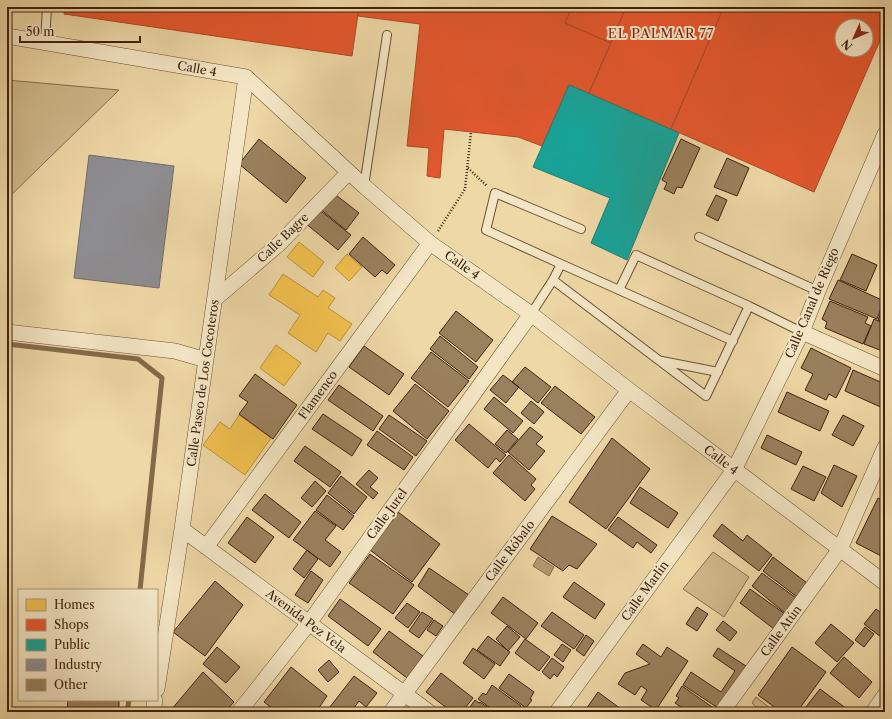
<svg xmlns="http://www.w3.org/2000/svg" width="892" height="719" font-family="'Libre Caslon Text',serif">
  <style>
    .green { fill: #d0b98c; stroke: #886e4d }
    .water { fill: #b29a72; stroke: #846a4a }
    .homes { fill: #f2c14e; stroke: #bc913b }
    .shops { fill: #e4572e; stroke: #b24724; fill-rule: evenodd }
    .public { fill: #17a398; stroke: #237c6f }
    .industry { fill: #8d8d92; stroke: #766d6a }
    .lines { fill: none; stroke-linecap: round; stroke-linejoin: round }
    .stream { stroke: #846a4a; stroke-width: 5 }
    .building { fill: #9a815d; stroke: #3f220e }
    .lane-casing { stroke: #6b5034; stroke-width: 10 }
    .street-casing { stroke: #6b5034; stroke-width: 16 }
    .path { stroke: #3f220e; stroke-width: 2.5; stroke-dasharray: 1 2; stroke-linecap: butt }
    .lane { stroke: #f4e6c5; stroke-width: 8 }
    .street { stroke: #f4e6c5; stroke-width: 15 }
    .labels { text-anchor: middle; stroke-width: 4; stroke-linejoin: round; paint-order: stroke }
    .street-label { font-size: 12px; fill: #3f220e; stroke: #f4e6c5 }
    .neighbourhood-label { font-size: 13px; letter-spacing: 1px; fill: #7a1f14; stroke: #f4e6c5 }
  </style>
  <rect width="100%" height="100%" fill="#eed8a6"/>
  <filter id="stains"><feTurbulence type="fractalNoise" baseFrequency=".005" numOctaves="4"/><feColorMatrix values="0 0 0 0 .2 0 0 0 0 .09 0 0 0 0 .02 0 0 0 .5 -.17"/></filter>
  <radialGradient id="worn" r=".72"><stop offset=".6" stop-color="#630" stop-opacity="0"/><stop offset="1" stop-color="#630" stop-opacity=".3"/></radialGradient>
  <path class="green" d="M7 80 119 90 7 199Z
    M713 552 749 577 724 617 683 589Z
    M756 697 775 712H761L752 703Z"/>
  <path class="water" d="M538 557 554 567 549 576 533 566Z"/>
  <path class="homes" d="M299 242 324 262 313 277 287 257Z
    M347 254 362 267 349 281 335 268Z
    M283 274 318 297 323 290 335 298 328 308 352 324 340 341 328 333 316 352 288 333 300 315 269 295Z
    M276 345 301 363 284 386 260 368Z
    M239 415 271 438 245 475 203 445 220 422 230 429Z"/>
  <path class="shops" d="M65 7H359L352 56 64 14Z
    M359 7H572L565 23 611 43 589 93 569 85 542 146 518 137 444 129 440 178 427 176 429 148 407 146 420 24 358 16Z
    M572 7H626L611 43 565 23Z
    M626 7H713L722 11 671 129 589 93Z
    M724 7H885V29L814 192 671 129ZM842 26H866V50H842Z"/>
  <path class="public" d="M569 85 679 133 627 260 591 243 610 198 533 167Z"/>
  <path class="industry" d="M89 155 174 166 159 288 74 278Z"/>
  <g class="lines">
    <path class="stream" d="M7 344 138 359 162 378 140 590
      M127 712 129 700"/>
  </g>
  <path class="building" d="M259 139 306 178 286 203 239 164Z
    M681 139 700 148 682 188 677 187 674 194 664 189 667 183 662 180Z
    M727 158 749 168 737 196 714 187Z
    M332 192 359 213 346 230 319 208Z
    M716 195 727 200 718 221 706 215Z
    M317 208 351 235 338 250 305 223Z
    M363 237 395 265 387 274 382 270 375 277 349 254Z
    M852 254 877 265 866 291 840 280Z
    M838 280 884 301 877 319 829 299Z
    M830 301 868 317 865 323 871 326 863 344 825 328 827 322 822 319Z
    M885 302V323L878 320Z
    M456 311 493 340 476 362 439 333Z
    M874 319 885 324V352L864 344Z
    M440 336 478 367 469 379 430 349Z
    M364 346 404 374 389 395 349 367Z
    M811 348 851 368 836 398 829 394 826 400 805 390 813 374 801 368Z
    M431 352 469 381 448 407 411 378Z
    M525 367 551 387 538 403 512 382Z
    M853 370 885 384V409L845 391Z
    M255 374 297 405 273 439 239 414 248 402 239 396Z
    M503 375 519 387 506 403 490 390Z
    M415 384 449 411 427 439 393 411Z
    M339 385 383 416 373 431 328 400Z
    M555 386 595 417 581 434 541 403Z
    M787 392 829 411 820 431 778 412Z
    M494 397 523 421 513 433 484 409Z
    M531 401 544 412 534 424 521 413Z
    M323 414 362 440 352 456 312 429Z
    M389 415 427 441 416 456 379 429Z
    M843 415 864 426 853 446 832 435Z
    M469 424 506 455 500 462 496 458 488 468 455 440Z
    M530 427 543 437 536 444 545 451 529 470 508 452Z
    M507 430 518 439 506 453 495 444Z
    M377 431 413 457 404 470 367 445Z
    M767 435 802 452 796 465 761 448Z
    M612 438 650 469 606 529 569 502Z
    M305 446 341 472 330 487 294 461Z
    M509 455 536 479 531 485 535 489 525 501 493 473Z
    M834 465 857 476 842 507 821 493Z
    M803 466 826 477 814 501 791 489Z
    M369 470 378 478 370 487 378 493 373 499 356 484Z
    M341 476 367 497 354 514 328 493Z
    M315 481 326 491 312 507 301 498Z
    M640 487 678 513 668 528 630 503Z
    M265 494 301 522 289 538 252 510Z
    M327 495 354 516 343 530 316 510Z
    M878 498 885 502V558L856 543Z
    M315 511 336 526 325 540 341 552 330 567 293 540Z
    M398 512 440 544 412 582 370 550Z
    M552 516 597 544 577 569 569 565 563 571 530 549Z
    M247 517 274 537 255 563 228 543Z
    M618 517 657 545 651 553 637 542 633 548 608 530Z
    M722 524 743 541 747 535 772 555 759 571 713 536Z
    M307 550 318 559 304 578 293 569Z
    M370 554 414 585 393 614 349 583Z
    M773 557 807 583 797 597 763 571Z
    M429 568 469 595 456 615 418 586Z
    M311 571 323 580 308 603 295 595Z
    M762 573 796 598 785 613 752 586Z
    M215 581 243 605 205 656 173 632Z
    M574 582 605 604 595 619 563 597Z
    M750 589 785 614 774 629 740 603Z
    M503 597 538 623 526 639 491 613Z
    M340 599 381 629 368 646 328 616Z
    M407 603 420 612 408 628 395 618Z
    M697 607 708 614 697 631 686 624Z
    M876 609 885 616V624L883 627 885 629V640L864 624Z
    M422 612 433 619 419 638 409 631Z
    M552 612 584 635 574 649 541 626Z
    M434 620 443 626 436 636 427 630Z
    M723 621 737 632 730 641 716 630Z
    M831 624 854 643 837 662 815 643Z
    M507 626 520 637 508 651 496 639Z
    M865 627 874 634 864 647 855 640Z
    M389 631 423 656 407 678 373 652Z
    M586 635 594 641 584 656 576 650Z
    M488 636 510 652 500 666 477 650Z
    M525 639 550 657 539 671 515 653Z
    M562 644 571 650 563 662 554 655Z
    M643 644 661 657 667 647 688 661 656 710 641 700 647 690 641 686 635 695 618 684 625 673 650 664 636 654Z
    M217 647 240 667 226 683 203 664Z
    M792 647 826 672 797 712H781L758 695Z
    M473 648 495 664 484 679 463 663Z
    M718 648 746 666 718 708 683 685 691 672 721 692 735 671 713 656Z
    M844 657 872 682 859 698 830 673Z
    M552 658 564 667 557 677 554 674 550 679 542 672Z
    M329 660 339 672 328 682 318 670Z
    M291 667 327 696 316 712H277L264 702Z
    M203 672 234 702 225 712H174L171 710Z
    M441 673 473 698 462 712H452L426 692Z
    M509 674 534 692 530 699 532 700 526 708 499 688Z
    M354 676 377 693 366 707 359 701 351 712H326Z
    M492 685 521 706 516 712H496L478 699 483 693 486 695Z
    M682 686 715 709 713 712H702L699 710 697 712H688L675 703 679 698 676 696Z
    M820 689 847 709 845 712H802Z
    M598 692 625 712H584Z
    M68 700H119V712L77 710V712H67Z
    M475 700 479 703 480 702 494 712H469L467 711Z"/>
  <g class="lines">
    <defs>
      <path id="lane" d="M45 42 47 7
        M364 186 387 35
        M581 229 495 193 486 230 561 264 733 341
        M699 237 818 291
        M561 264 553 280 706 396 749 306
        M619 290 636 255 749 306 802 332
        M531 314 553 280
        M662 361 718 372"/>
      <path id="street" d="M7 36 246 77 364 186 430 243 531 314 629 390 885 583
        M215 299 279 244 349 172
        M7 332 175 351 206 360
        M802 332 885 369
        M182 529 429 712
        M206 547 430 243
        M157 689 182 529 246 77
        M153 712 155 700
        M239 712 309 623 531 314
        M391 712 629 390
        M557 712 734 470 802 332 818 291 885 134
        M722 712 840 549 885 447
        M873 712 885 695"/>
    </defs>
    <use href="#lane" class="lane-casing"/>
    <use href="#street" class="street-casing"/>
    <path class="path" d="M468 168 487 186
      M438 231 465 189 471 132"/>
    <use href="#lane" class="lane"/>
    <use href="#street" class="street"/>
  </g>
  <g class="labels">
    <g class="street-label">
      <text transform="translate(197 69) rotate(10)" y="4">Calle 4</text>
      <text transform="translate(283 238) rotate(-44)" y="4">Calle Bagre</text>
      <text transform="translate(462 265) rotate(35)" y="4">Calle 4</text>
      <text transform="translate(812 303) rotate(-67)" y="4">Calle Canal de Riego</text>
      <text transform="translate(203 383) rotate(-82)" y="4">Calle Paseo de Los Cocoteros</text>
      <text transform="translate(318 395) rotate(-54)" y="4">Flamenco</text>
      <text transform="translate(721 460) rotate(37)" y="4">Calle 4</text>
      <text transform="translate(387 514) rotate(-54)" y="4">Calle Jurel</text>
      <text transform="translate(510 551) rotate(-53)" y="4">Calle Róbalo</text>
      <text transform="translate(645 591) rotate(-54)" y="4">Calle Marlín</text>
      <text transform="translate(306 621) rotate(37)" y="4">Avenida Pez Vela</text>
      <text transform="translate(781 631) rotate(-54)" y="4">Calle Atún</text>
    </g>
    <g class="neighbourhood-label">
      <text x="661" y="38">EL PALMAR 77</text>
    </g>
  </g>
  <rect width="892" height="719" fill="none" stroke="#eed8a6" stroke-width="24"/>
  <rect x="8" y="8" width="876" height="703" fill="none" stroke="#3f220e" stroke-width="2"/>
  <rect x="12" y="12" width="868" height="695" fill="none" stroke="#3f220e"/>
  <rect x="18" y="589" width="140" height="112" fill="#f4e6c5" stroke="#ac987c"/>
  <rect x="26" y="599" width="20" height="12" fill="#f2c14e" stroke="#ac987c"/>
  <text x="54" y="609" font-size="12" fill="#3f220e">Homes</text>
  <rect x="26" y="619" width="20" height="12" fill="#e4572e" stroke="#ac987c"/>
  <text x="54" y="629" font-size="12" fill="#3f220e">Shops</text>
  <rect x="26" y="639" width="20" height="12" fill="#17a398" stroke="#ac987c"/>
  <text x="54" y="649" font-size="12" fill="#3f220e">Public</text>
  <rect x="26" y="659" width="20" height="12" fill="#8d8d92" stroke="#ac987c"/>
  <text x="54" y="669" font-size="12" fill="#3f220e">Industry</text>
  <rect x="26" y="679" width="20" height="12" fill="#9a815d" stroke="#ac987c"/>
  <text x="54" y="689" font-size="12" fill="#3f220e">Other</text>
  <g transform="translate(854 38) rotate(225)"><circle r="19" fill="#f4e6c5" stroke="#ac987c"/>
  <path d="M0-3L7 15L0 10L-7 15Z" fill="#8f2418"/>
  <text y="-6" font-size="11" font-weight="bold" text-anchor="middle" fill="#3f220e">N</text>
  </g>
  <path d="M20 36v6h120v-6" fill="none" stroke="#3f220e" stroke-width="2"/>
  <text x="26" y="36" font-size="12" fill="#3f220e" stroke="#f4e6c5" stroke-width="3" paint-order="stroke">50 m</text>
  <rect width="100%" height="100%" filter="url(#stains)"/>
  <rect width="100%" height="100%" fill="url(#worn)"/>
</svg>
